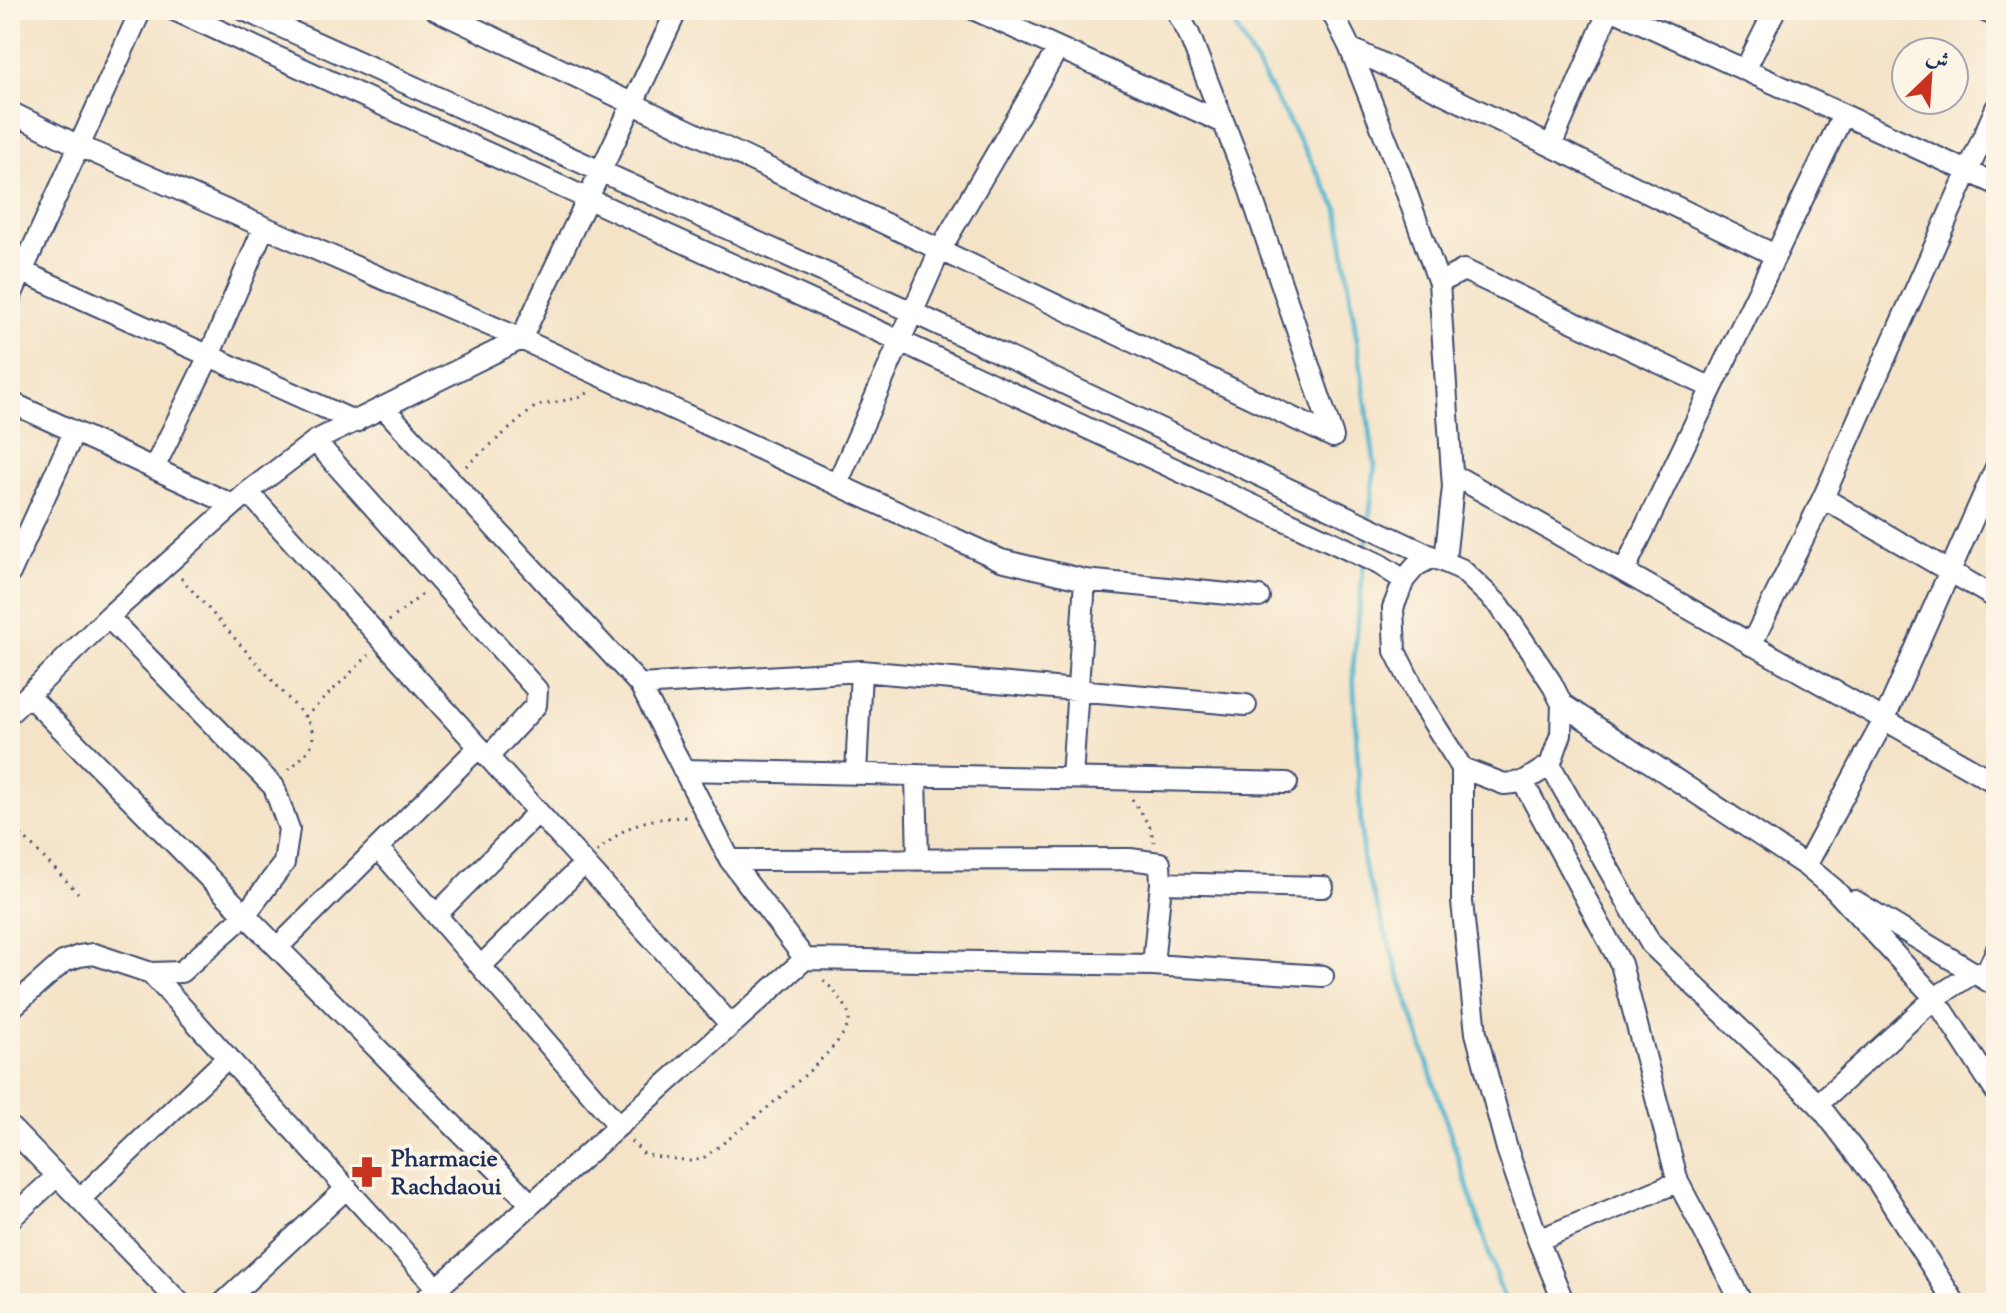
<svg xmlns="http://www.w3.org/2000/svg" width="2006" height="1313" font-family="'Sorts Mill Goudy',Amiri,serif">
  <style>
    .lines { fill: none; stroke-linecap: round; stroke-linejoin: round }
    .stream { stroke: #4fb4cd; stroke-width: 5 }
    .street-casing { stroke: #3c4a6e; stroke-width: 24 }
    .path { stroke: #3c4a6e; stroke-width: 3; stroke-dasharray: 2 6; stroke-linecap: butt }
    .street { stroke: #fff; stroke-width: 20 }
    .labels { text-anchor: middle; stroke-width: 8; stroke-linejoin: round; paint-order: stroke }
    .poi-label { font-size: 24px; font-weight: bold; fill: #1b2f5e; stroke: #fcf5e5; text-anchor: start }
  </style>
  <rect width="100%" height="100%" fill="#fcf5e5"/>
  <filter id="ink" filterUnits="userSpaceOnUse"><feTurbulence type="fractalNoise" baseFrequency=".0125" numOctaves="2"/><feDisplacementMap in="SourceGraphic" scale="16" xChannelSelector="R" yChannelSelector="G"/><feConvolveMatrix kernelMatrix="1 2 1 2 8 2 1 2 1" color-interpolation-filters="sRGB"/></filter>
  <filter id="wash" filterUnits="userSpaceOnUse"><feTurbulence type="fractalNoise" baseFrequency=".006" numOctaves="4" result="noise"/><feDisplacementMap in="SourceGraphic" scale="32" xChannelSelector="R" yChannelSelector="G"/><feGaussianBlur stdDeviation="1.8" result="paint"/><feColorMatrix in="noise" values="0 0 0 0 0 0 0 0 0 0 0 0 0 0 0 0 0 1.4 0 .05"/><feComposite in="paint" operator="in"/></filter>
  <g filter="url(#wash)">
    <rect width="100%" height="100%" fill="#f4e3c7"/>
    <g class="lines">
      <path class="stream" d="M1226 10 1338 209 1375 466 1369 521
        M1365 552 1368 531
        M1364 562 1353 668 1363 863 1505 1303"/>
    </g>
  </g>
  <g filter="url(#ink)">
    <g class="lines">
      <defs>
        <path id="street" d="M174 10 900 341 1379 564 1404 580
          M244 10 912 312 1433 557
          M436 10 1333 437
          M975 10 1224 123
          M1176 10 1189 34 1247 182 1333 437
          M1331 10 1350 48 1401 177 1439 283 1453 487
          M1613 10 1996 184
          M1983 10 1996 16
          M1350 48 1775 255
          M1745 70 1775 10
          M10 112 79 146 521 339 1001 560 1085 580 1259 597
          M1551 146 1609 10
          M10 266 356 422
          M1439 283 1464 270 1712 388
          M10 298 141 10
          M10 402 233 505
          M383 407 640 685 730 860 805 959
          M315 441 537 690 536 705 488 757
          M154 468 209 356 264 227
          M837 484 940 250 1058 48
          M248 492 731 1025
          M1823 498 1996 598
          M1433 557 1461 569 1500 606 1551 682 1562 704 1561 734 1550 765 1523 782 1504 784 1462 768 1421 703 1395 651 1393 608 1404 580 1416 566Z
          M1445 560 1453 487 1461 479 1996 783
          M1624 571 1843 115
          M10 573 74 432
          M1751 645 1823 498 1996 108
          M640 685 861 671 1246 705
          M29 696 531 1204
          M1562 704 1806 866 1834 889 1935 998 1996 1092
          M10 713 108 617 168 563 248 492 315 441 521 339 677 10
          M1550 765 1651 944 1818 1104 1876 1179 1955 1303
          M1462 768V902L1476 1033 1507 1149 1538 1240 1564 1303
          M683 770 1287 783
          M856 774 861 671
          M916 775 918 860
          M1072 778 1085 580
          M1523 782 1621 964 1678 1182 1742 1303
          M378 848 619 1126
          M730 860 1130 859 1160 863 1161 883 1153 965
          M1806 866 1884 720 1996 467
          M1161 883 1323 887
          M1855 901 1996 986
          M436 915 538 812
          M278 947 479 747
          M481 966 584 864
          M151 973 437 1288
          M1984 978 1996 951
          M10 1009 63 962 79 956 94 954 151 973 181 972 245 915 284 863 289 829 274 787 108 617
          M1818 1104 1935 998 1975 972
          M10 1127 180 1303
          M80 1199 228 1057
          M10 1219 57 1176
          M1538 1240 1678 1182
          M223 1303 347 1188
          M421 1303 805 959 1153 965 1323 976"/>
      </defs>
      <use href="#street" class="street-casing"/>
      <path class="path" d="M466 466 536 406 582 397 589 392
        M181 578 305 717C324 744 305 753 286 773
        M389 621 424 593
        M305 717 369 655
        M1132 799 1150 827 1154 842
        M10 823 78 893
        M597 852C630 822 643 819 687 817
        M631 1141 645 1155 690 1161 702 1159C727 1141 849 1047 849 1020 849 1004 833 991 823 979"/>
      <use href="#street" class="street"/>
    </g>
  </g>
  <defs>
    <symbol id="pharmacy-bare" viewBox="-9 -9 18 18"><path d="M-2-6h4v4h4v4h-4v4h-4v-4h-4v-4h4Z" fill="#c8321e" stroke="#fcf5e5" stroke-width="2.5" paint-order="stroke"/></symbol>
  </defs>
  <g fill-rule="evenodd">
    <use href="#pharmacy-bare" x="345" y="1150" width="44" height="44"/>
  </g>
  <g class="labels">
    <g class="poi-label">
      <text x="391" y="1166">Pharmacie<tspan x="391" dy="28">Rachdaoui</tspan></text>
    </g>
  </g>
  <rect width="2006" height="1313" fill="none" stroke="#fcf5e5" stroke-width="40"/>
  <g transform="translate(1930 76) rotate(25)"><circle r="38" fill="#fcf5e5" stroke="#a2a6af" stroke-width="2"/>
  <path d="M0-6L14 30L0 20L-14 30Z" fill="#c8321e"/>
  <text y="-12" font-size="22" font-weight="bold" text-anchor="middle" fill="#1b2f5e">ش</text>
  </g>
</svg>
